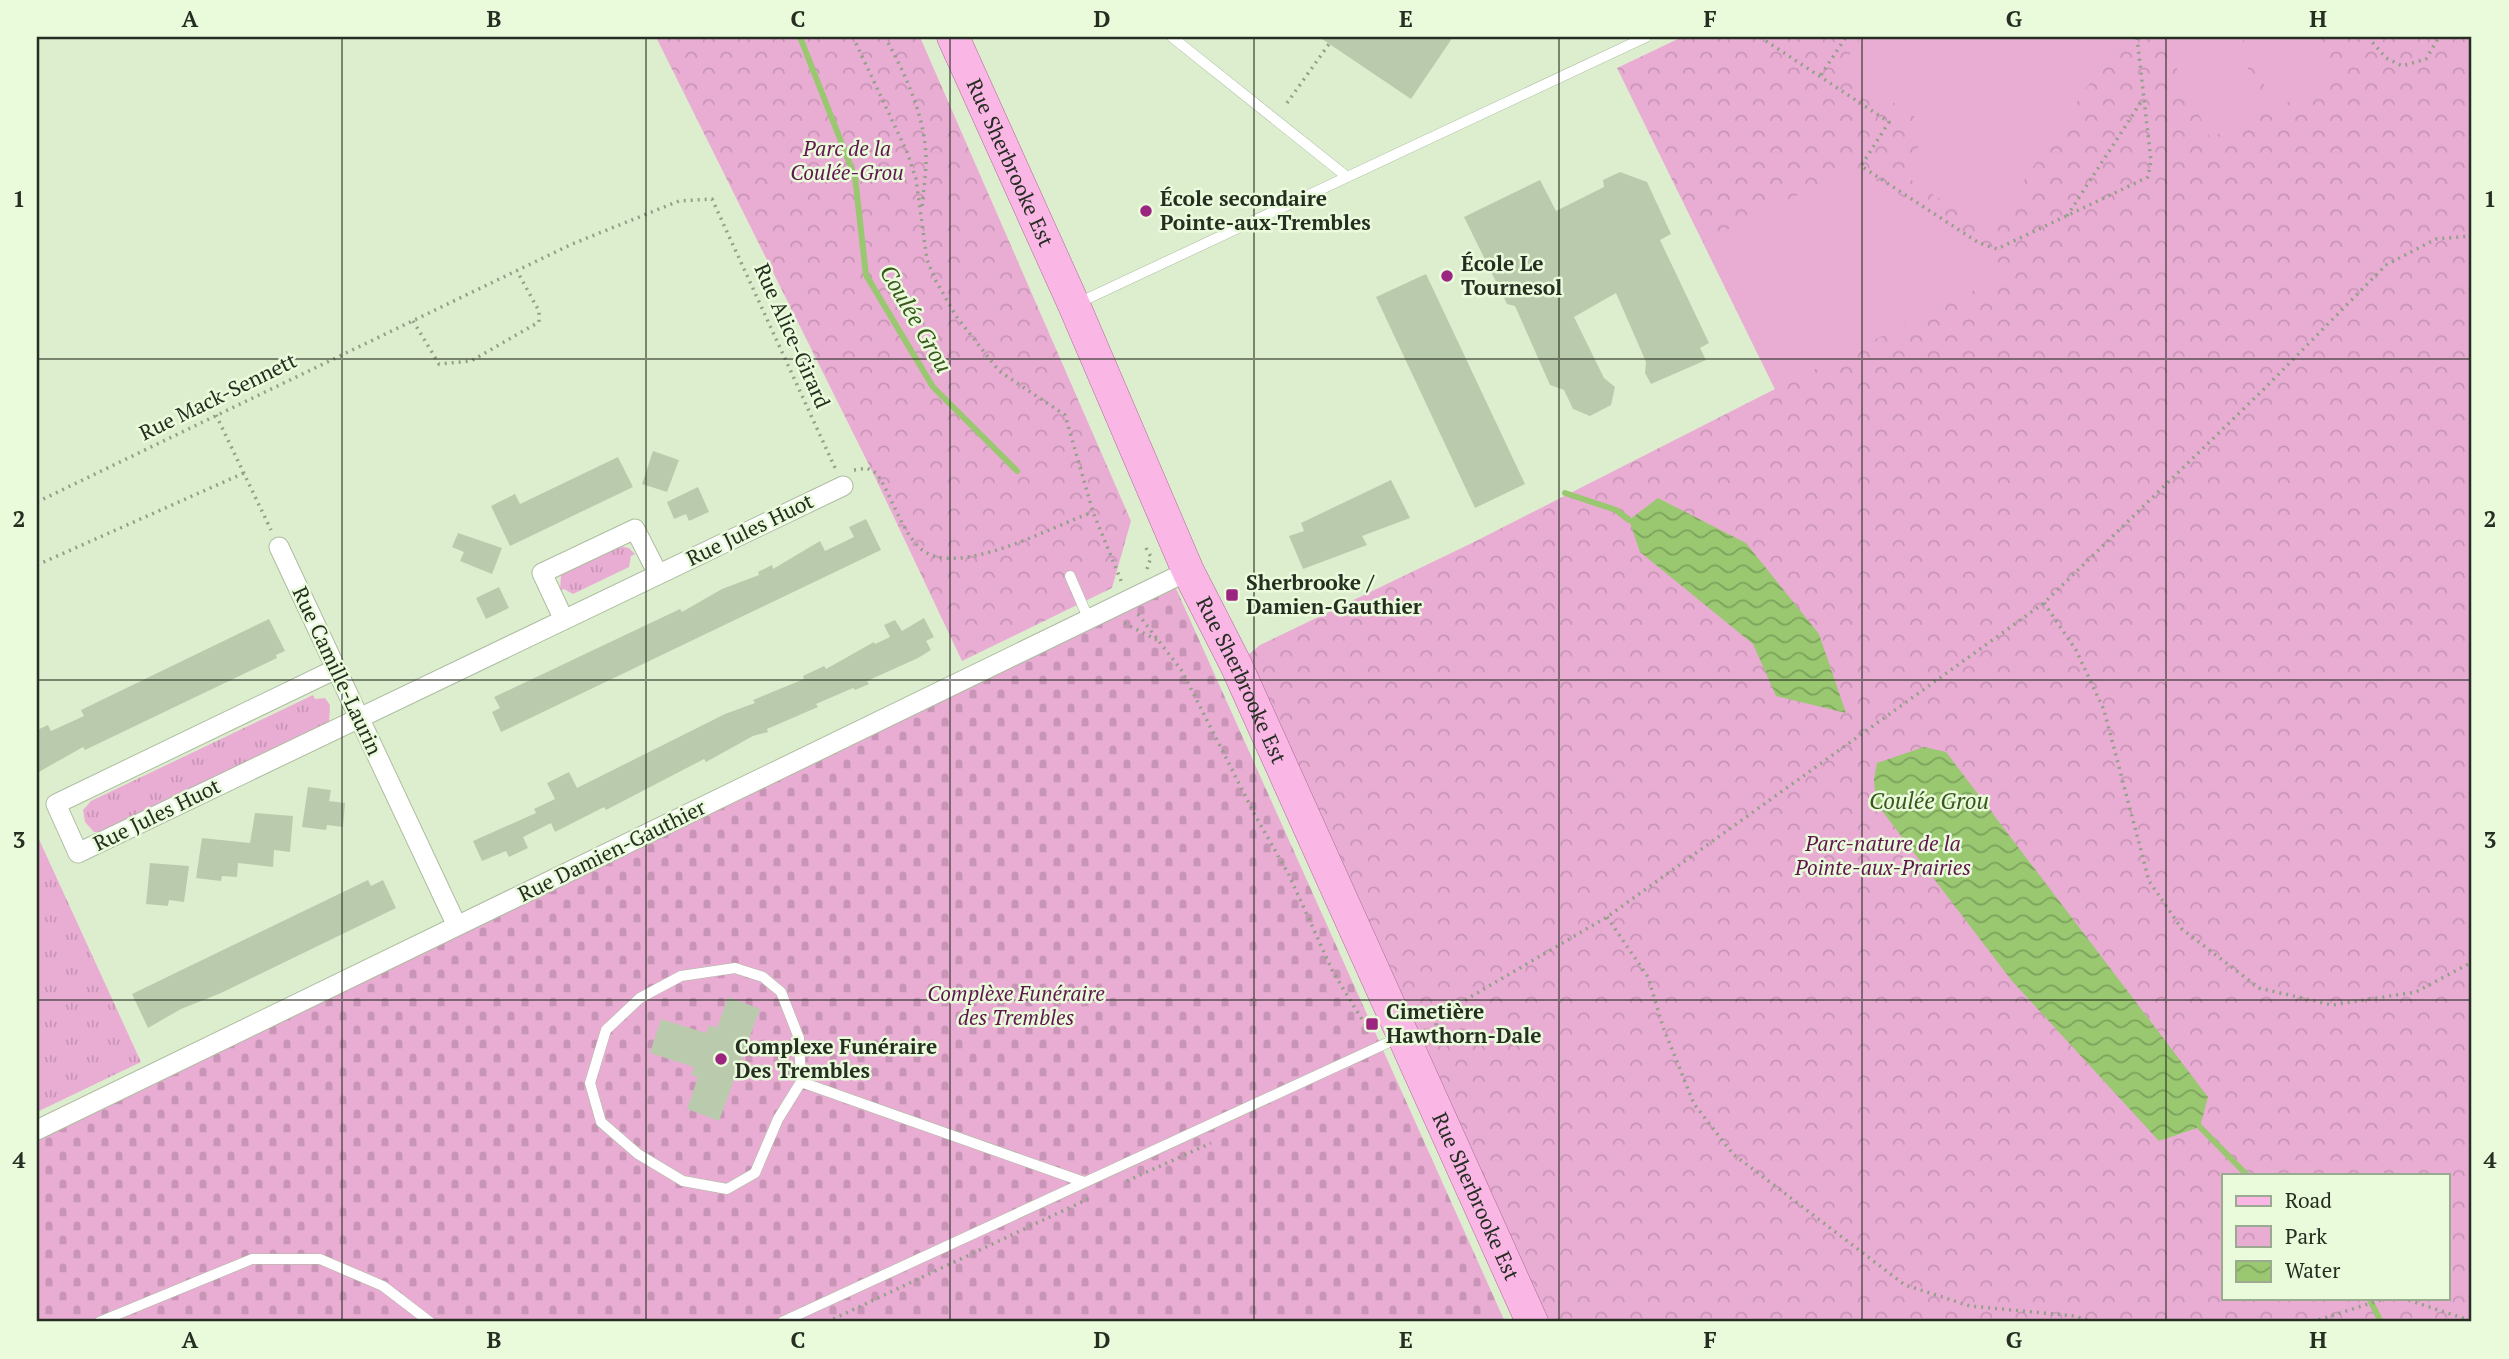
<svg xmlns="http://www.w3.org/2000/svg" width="2509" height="1359" font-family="'PT Serif',serif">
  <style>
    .grass { fill: url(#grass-tufts) }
    .cemetery { fill: url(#cemetery-stones) }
    .park { fill: url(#park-crowns); fill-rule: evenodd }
    .garden { fill: #e9add4 }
    .water { fill: url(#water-waves) }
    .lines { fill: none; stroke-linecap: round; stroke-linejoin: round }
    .stream { stroke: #99c870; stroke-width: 6 }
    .building { fill: #bacbad }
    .lane-casing { stroke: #adbda0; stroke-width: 11 }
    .street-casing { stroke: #adbda0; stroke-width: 21 }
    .primary-casing { stroke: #ad6896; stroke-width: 33 }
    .path { stroke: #93a088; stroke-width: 3.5; stroke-dasharray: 2 5; stroke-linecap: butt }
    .lane { stroke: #fff; stroke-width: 10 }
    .street { stroke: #fff; stroke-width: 19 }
    .primary { stroke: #fab7e6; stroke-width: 32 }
    .grid { fill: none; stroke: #262d21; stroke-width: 2; stroke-opacity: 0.55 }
    .poi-dot { fill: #9c257f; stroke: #eafbdc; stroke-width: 2.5 }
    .labels { text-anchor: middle; stroke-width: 5; stroke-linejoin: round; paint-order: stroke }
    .park-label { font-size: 21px; font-style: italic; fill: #61164f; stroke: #eafbdc }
    .street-label { font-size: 21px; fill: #262d21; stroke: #eafbdc }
    .poi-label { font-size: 21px; font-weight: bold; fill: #262d21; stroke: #eafbdc; text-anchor: start }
    .water-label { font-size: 23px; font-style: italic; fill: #3a581c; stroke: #eafbdc }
    .neatline { fill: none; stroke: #262d21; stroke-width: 2.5 }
    .grid-label { font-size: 23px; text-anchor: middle; font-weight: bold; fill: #262d21 }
  </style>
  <defs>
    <pattern id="grass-tufts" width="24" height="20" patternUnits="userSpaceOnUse" patternTransform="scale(1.75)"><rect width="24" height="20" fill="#e9add4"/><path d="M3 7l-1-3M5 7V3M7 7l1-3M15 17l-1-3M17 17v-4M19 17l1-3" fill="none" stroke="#c895b6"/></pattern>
    <pattern id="cemetery-stones" width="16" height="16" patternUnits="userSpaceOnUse" patternTransform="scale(1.75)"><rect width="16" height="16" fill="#e9add4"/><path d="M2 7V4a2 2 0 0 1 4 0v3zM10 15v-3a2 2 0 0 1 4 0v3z" fill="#c895b6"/></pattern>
    <pattern id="park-crowns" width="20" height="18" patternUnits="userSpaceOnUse" patternTransform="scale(1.75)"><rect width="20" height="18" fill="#e9add4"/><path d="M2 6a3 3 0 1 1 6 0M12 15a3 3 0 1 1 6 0" fill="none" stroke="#c895b6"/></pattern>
    <pattern id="water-waves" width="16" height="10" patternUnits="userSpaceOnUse" patternTransform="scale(1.75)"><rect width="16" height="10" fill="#99c870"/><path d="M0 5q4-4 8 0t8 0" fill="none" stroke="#7da35c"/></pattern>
  </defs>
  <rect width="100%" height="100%" fill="#ddeecf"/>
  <path class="grass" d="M619 546 629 548 635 554 631 556 629 567 573 594 564 589 560 591 561 574Z
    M313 695 315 699 325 698 330 705 329 724 103 832H94L85 822 83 810 91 801Z
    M37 835 141 1062 37 1112Z"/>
  <path class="cemetery" d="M1174 584 1505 1322H37V1136Z"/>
  <path class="park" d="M656 37H920L1131 521 1112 588 962 661 872 471Z
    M1682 37H2472V1322H1532L1236 665 1260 645 1472 543 1775 389 1617 68ZM2224 1175H2448V1298H2224Z"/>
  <path class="garden" d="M1861 37H2121L1989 232 1901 173 1931 128 1841 67Z
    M2167 37H2233L2268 111 2210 138 2163 39Z
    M2242 37H2318L2338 79 2275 108Z
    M1854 167 1990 250 2005 275 1775 389 1703 242Z"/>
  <path class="water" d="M1658 498 1746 543 1819 634 1846 713 1776 696 1753 644 1640 552 1629 520Z
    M1924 747 1946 752 2208 1097 2200 1127 2159 1141 2012 981 1876 803 1874 779 1877 763Z"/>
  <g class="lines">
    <path class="stream" d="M800 37 855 177 866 275 933 387 1017 471
      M1565 493 1616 510 1629 520
      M2200 1127 2247 1175
      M2369 1298 2381 1322"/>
  </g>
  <path class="building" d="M1319 37H1453L1411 99Z
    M1620 172 1647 182 1671 234 1660 240 1709 343 1700 348 1706 360 1651 384 1645 373 1646 362 1616 293 1574 317 1604 378 1615 387 1611 405 1590 416 1573 409 1564 390 1550 385 1515 306 1507 304 1464 217 1540 180 1556 211 1604 187 1603 180Z
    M1426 274 1525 484 1475 508 1376 297Z
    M653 451 679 460 667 492 642 484Z
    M618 457 633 487 510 546 491 506 515 494 520 504Z
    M1391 480 1410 518 1362 536 1367 545 1303 569 1289 536 1304 531 1301 523Z
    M698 487 709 512 689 521 686 514 674 519 667 502Z
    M866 519 881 550 501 732 492 712 500 708 494 697 680 609 682 612 722 589 759 575 758 572 772 565 773 569 820 541 825 551 854 537 849 527Z
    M458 533 502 548 492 574 460 561 464 552 452 547Z
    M499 587 509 608 486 619 476 598Z
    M924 618 934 637 926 641 931 650 918 658 867 681 869 684 855 690 853 688 816 704 818 707 767 729 768 732 753 736 706 762 704 759 606 810 604 807 555 832 551 823 523 837 528 848 509 857 506 851 482 861 473 841 536 813 534 809 555 799 547 783 569 772 577 788 725 714 755 703 753 700 804 679 803 676 824 666 826 669 874 642 875 644 890 637 884 625 895 620 902 631Z
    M269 619 285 651 276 655 277 658 85 750 83 747 37 773V730L48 725 51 731 84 716 81 710Z
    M308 787 331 790 329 801 345 803 343 827 327 825 326 830 302 827Z
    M255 813 293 816 290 852 274 850 273 867 238 863 237 877 222 876 221 881 196 878 202 838 250 843Z
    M150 863 189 866 184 902 169 900 168 906 146 904Z
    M368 880 371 886 383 880 396 908 221 993 181 1009 148 1028 132 994Z
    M728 997 760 1009 719 1121 687 1109 698 1077 691 1075 694 1067 650 1053 661 1019 706 1033 709 1025 717 1028Z"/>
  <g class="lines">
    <defs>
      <path id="lane" d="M1172 37 1346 176
        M1076 304 1646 37
        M1070 576 1089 620
        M801 1082 799 1038 781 992 763 977 735 968 681 976 640 998 606 1030 590 1083 601 1122 638 1154 683 1181 727 1189 755 1173 778 1119 801 1082 1084 1182
        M99 1322 252 1259H320L383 1286 430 1322
        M782 1322 1398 1038"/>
      <path id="street" d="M279 547 457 926
        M564 620 542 573 635 529 658 574
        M336 669 56 804 78 853 843 486
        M37 1130 1188 571"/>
      <g id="primary">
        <path id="s1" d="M953 37 1074 305 1188 571 1236 665 1532 1322"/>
      </g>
    </defs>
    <use href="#lane" class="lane-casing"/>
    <use href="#street" class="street-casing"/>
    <use href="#primary" class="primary-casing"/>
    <path class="path" d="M853 37 907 152 916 179 927 260 936 281 956 316 999 371 1065 415 1093 512 1122 583
      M885 37C905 73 926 118 926 160 926 176 923 193 922 209
      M1760 37 1889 122 1861 166 1979 243 1997 249 2148 177 2151 161 2137 37
      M2368 37 2386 58 2402 66 2426 59 2439 37
      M1821 75 1846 37
      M1287 103 1329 44
      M2067 216 2143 99
      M413 321 439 364 471 361 539 322V311L517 271
      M216 415 271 530
      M854 470 867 468 876 473C892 495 900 529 920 548 955 581 1052 526 1093 512
      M37 502 572 244 679 201 712 199 836 470
      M1146 548 1151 557 1147 569
      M37 565 244 473
      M2044 603 2076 650 2104 710 2149 881 2182 929 2259 988 2332 1005 2416 992 2472 962
      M1138 614 1182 671 1255 815 1289 875 1333 972 1371 1034
      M1124 623 1157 640
      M1607 917 1648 977 1663 1027 1694 1104 1733 1154 1905 1285 1970 1306 2075 1316 2093 1322
      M1418 1013 1425 1009 1435 1016
      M1429 1034 1436 1032V1017L1607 917 2044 603 2264 389 2386 265 2436 239 2472 236
      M1127 1181 1211 1143
      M2402 1298 2472 1321
      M827 1322 1090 1198
      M2312 1322 2387 1298"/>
    <use href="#lane" class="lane"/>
    <use href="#street" class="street"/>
    <use href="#primary" class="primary"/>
  </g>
  <path class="grid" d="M342 37V1322M646 37V1322M950 37V1322M1254 37V1322M1559 37V1322M1862 37V1322M2166 37V1322M37 359H2472M37 680H2472M37 1000H2472"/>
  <g class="poi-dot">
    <circle cx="1146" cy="211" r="7"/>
    <circle cx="1447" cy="276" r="7"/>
    <rect x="1225" y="588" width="14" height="14" rx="3.5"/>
    <rect x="1365" y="1017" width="14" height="14" rx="3.5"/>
    <circle cx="721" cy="1059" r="7"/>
  </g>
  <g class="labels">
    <g class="park-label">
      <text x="847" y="156">Parc de la<tspan x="847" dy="24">Coulée-Grou</tspan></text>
      <text x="1883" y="851">Parc-nature de la<tspan x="1883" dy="24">Pointe-aux-Prairies</tspan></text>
      <text x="1016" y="1001">Complèxe Funéraire<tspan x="1016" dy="24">des Trembles</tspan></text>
    </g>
    <g class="street-label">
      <text dy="7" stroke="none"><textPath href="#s1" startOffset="138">Rue Sherbrooke Est</textPath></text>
      <text transform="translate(792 336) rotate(66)" y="7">Rue Alice-Girard</text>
      <text transform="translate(218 397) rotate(-26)" y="7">Rue Mack-Sennett</text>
      <text transform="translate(750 530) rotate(-26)" y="7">Rue Jules Huot</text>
      <text transform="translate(337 671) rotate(65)" y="7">Rue Camille-Laurin</text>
      <text dy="7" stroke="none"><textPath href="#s1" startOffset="705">Rue Sherbrooke Est</textPath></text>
      <text transform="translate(157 815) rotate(-26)" y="7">Rue Jules Huot</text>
      <text transform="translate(612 851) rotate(-26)" y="7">Rue Damien-Gauthier</text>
      <text dy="7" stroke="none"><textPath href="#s1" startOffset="1272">Rue Sherbrooke Est</textPath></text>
    </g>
    <g class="poi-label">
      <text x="1160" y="206">École secondaire<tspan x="1160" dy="24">Pointe-aux-Trembles</tspan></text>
      <text x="1461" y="271">École Le<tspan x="1461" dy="24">Tournesol</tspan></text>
      <text x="1246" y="590">Sherbrooke /<tspan x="1246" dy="24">Damien-Gauthier</tspan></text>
      <text x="1386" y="1019">Cimetière<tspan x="1386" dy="24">Hawthorn-Dale</tspan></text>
      <text x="735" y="1054">Complexe Funéraire<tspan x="735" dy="24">Des Trembles</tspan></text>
    </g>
    <g class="water-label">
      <text transform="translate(916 319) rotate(60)" y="8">Coulée Grou</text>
      <text x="1929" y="809">Coulée Grou</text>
    </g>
  </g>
  <rect width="2509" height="1359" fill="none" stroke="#eafbdc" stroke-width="77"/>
  <rect x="2222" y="1174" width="228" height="126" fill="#eafbdc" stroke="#9ca991" stroke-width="2"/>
  <rect x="2236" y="1196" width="35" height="10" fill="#fab7e6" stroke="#9ca991" stroke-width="2"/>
  <text x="2285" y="1208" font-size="21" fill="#262d21">Road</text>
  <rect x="2236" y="1226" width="35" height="21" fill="url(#park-crowns)" stroke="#9ca991" stroke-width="2"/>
  <text x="2285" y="1244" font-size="21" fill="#262d21">Park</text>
  <rect x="2236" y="1261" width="35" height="21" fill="url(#water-waves)" stroke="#9ca991" stroke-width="2"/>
  <text x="2285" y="1278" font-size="21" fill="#262d21">Water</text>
  <rect x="38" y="38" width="2432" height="1282" class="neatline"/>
  <g class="grid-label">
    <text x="190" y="27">A</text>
    <text x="494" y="27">B</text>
    <text x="798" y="27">C</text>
    <text x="1102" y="27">D</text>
    <text x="1406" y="27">E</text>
    <text x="1710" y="27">F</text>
    <text x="2014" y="27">G</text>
    <text x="2318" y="27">H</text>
    <text x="19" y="207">1</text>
    <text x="2490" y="207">1</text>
    <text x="19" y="527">2</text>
    <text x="2490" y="527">2</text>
    <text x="19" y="848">3</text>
    <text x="2490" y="848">3</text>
    <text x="19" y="1168">4</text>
    <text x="2490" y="1168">4</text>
    <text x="190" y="1348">A</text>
    <text x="494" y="1348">B</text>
    <text x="798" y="1348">C</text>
    <text x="1102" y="1348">D</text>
    <text x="1406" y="1348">E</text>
    <text x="1710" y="1348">F</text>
    <text x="2014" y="1348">G</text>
    <text x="2318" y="1348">H</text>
  </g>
</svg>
